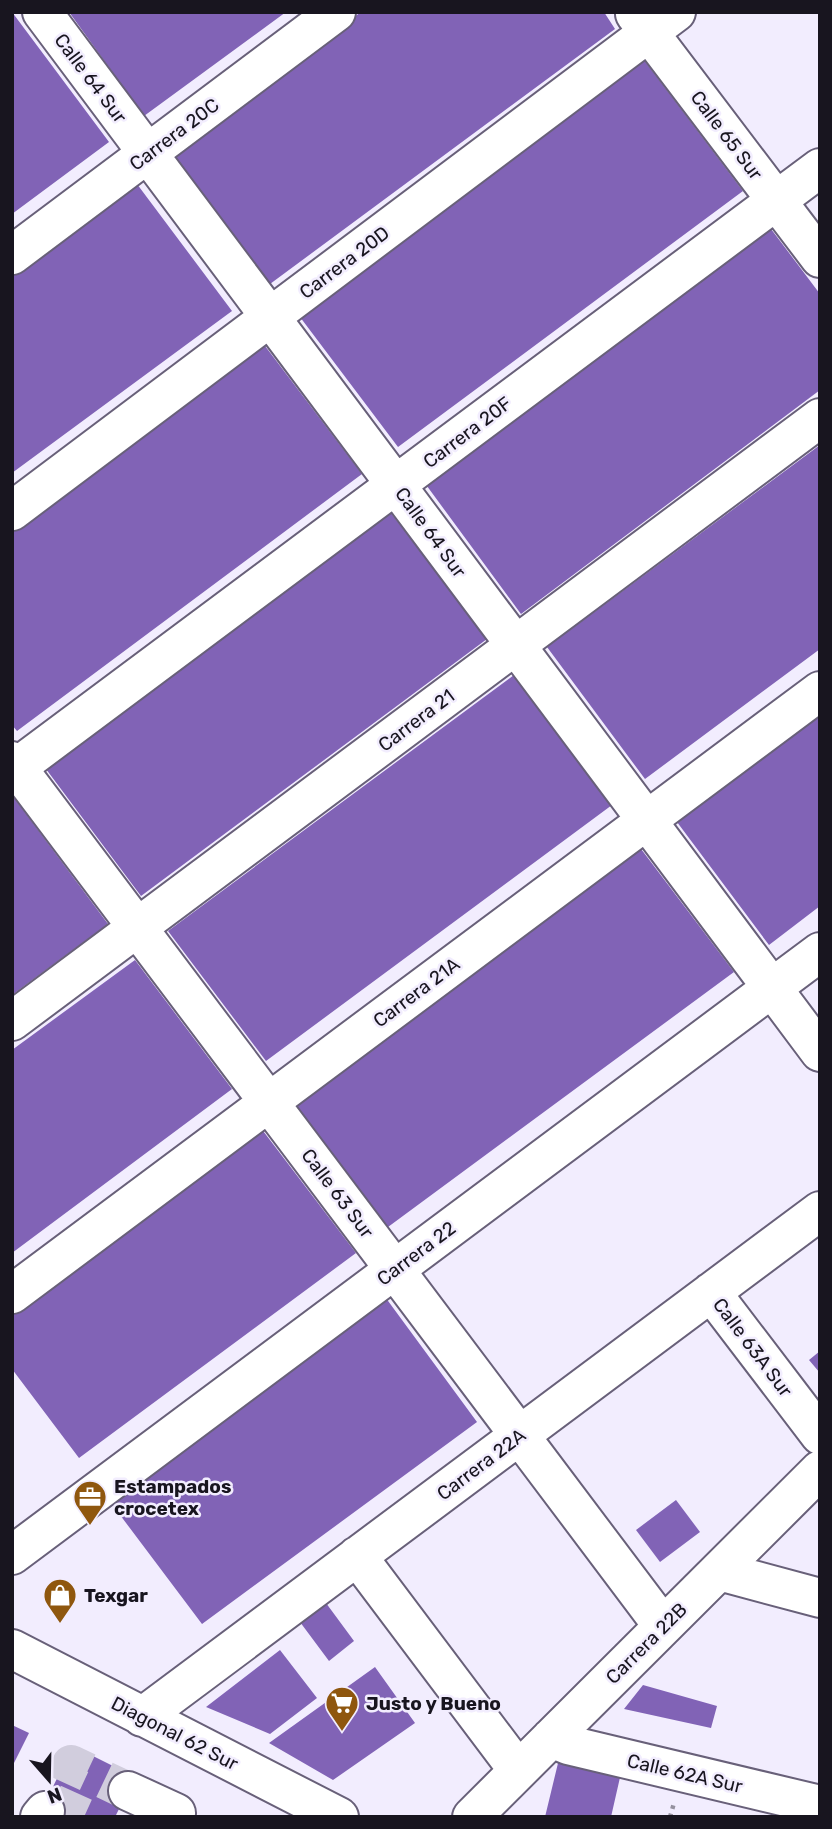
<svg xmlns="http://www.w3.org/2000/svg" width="832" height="1829" font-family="Rubik,sans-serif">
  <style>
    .building { fill: #8163b6 }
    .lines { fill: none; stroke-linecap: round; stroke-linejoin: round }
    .minor-tunnel { stroke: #d1cddd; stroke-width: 38; stroke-dasharray: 38 19; stroke-linecap: butt }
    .minor-casing { stroke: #686079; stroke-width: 42 }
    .path { stroke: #95919f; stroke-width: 4.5; stroke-dasharray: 3.5 5; stroke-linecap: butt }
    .minor { stroke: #fff; stroke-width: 38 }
    .labels { text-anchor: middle; stroke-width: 5; stroke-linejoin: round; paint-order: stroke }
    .street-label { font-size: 19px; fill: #18151f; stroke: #f2edfe }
    .poi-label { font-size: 19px; font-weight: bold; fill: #18151f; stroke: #f2edfe; text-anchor: start }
  </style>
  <rect width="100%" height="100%" fill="#f2edfe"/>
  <path class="building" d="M12 12 109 142 12 214Z
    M69 12H286L144 116Z
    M361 12H604L615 29 270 284 171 154Z
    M644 60 743 191 398 447 300 317Z
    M134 180 232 311 12 473V270Z
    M768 225 820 294V390L521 614 424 482Z
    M262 342 362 474 17 731 12 725V531Z
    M820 445V649L645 779 547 647Z
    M388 509 487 639 141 896 43 765Z
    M514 675 612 805 266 1061 168 931Z
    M820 701V906L769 945 671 814Z
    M12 795 108 924 12 995Z
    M635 841 734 972 388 1227 290 1097Z
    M135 960 232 1089 12 1253V1050Z
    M257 1123 356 1253 79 1458 12 1369V1306Z
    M380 1290 477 1422 202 1624 105 1495Z
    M820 1351V1373L809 1360Z
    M676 1500 700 1532 660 1562 636 1530Z
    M326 1603 354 1641 329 1661 300 1622Z
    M280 1650 317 1698 270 1734 206 1707Z
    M375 1667 415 1723 333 1780 269 1743Z
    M643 1685 717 1706 711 1728 624 1709Z
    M12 1725 29 1733 12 1767Z
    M73 1746 135 1777 115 1817H56L42 1809Z
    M559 1759 621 1773 611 1817H545Z"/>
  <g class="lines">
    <path class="minor-tunnel" d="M84 1817 53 1803 71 1764 128 1791"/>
    <defs>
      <path id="minor" d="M42 12 820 1052
        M635 14 820 258
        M12 255 336 12
        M12 511 676 12
        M12 761 663 1626
        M12 771 820 168
        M12 1021 820 418
        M711 1292 820 1435
        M12 1294 820 691
        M12 1555 820 952
        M357 1556 518 1770
        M719 1571 820 1598
        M12 1649 339 1817
        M142 1717 820 1211
        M551 1738 568 1745 820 1805
        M128 1791 176 1813 175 1817
        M40 1817 45 1811
        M472 1817 820 1470"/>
    </defs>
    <use href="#minor" class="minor-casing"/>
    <path class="path" d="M670 1817 674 1803"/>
    <use href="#minor" class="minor"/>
  </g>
  <defs>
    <symbol id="office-pin" viewBox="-11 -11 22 30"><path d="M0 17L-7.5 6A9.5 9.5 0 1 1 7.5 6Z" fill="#8f570e" stroke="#f2edfe"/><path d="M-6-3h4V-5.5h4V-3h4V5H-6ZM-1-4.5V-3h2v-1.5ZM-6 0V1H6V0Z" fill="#fff"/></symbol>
    <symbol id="shop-pin" viewBox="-11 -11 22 30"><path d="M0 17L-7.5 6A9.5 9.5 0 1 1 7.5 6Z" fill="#8f570e" stroke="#f2edfe"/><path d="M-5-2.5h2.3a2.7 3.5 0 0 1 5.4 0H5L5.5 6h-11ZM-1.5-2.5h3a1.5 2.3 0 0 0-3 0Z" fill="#fff"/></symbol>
    <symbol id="supermarket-pin" viewBox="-11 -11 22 30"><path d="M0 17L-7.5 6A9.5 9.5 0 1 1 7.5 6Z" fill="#8f570e" stroke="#f2edfe"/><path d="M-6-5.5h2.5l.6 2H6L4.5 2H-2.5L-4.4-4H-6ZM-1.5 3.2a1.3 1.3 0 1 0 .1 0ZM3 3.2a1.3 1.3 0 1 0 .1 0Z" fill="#fff"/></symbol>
  </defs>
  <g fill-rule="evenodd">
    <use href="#office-pin" x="71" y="1478" width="38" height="52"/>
    <use href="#shop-pin" x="41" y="1576" width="38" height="52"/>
    <use href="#supermarket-pin" x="323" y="1684" width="38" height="52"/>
  </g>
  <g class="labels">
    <g class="street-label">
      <text transform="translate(91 78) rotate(53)" y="7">Calle 64 Sur</text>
      <text transform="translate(174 134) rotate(-37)" y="7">Carrera 20C</text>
      <text transform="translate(727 135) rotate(53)" y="7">Calle 65 Sur</text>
      <text transform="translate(344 262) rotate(-37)" y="7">Carrera 20D</text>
      <text transform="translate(467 432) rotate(-37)" y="7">Carrera 20F</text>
      <text transform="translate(431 532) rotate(54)" y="7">Calle 64 Sur</text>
      <text transform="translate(416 720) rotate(-37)" y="7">Carrera 21</text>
      <text transform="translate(416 992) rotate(-37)" y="7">Carrera 21A</text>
      <text transform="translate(338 1193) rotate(53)" y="7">Calle 63 Sur</text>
      <text transform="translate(416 1253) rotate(-37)" y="7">Carrera 22</text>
      <text transform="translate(753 1347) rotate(53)" y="7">Calle 63A Sur</text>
      <text transform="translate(481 1464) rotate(-37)" y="7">Carrera 22A</text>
      <text transform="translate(646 1643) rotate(-45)" y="7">Carrera 22B</text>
      <text transform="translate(175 1733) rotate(27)" y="7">Diagonal 62 Sur</text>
      <text transform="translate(685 1773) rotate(13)" y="7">Calle 62A Sur</text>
    </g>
    <g class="poi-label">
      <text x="114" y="1493">Estampados<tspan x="114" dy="22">crocetex</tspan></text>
      <text x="84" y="1602">Texgar</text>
      <text x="366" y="1710">Justo y Bueno</text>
    </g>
  </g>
  <rect width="832" height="1829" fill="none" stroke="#18151f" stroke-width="28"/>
  <g transform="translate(49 1780) rotate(160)" stroke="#f2edfe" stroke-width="5" paint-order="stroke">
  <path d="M0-5L12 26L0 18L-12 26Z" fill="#18151f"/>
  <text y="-10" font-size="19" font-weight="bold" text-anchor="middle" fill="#18151f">N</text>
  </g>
</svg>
